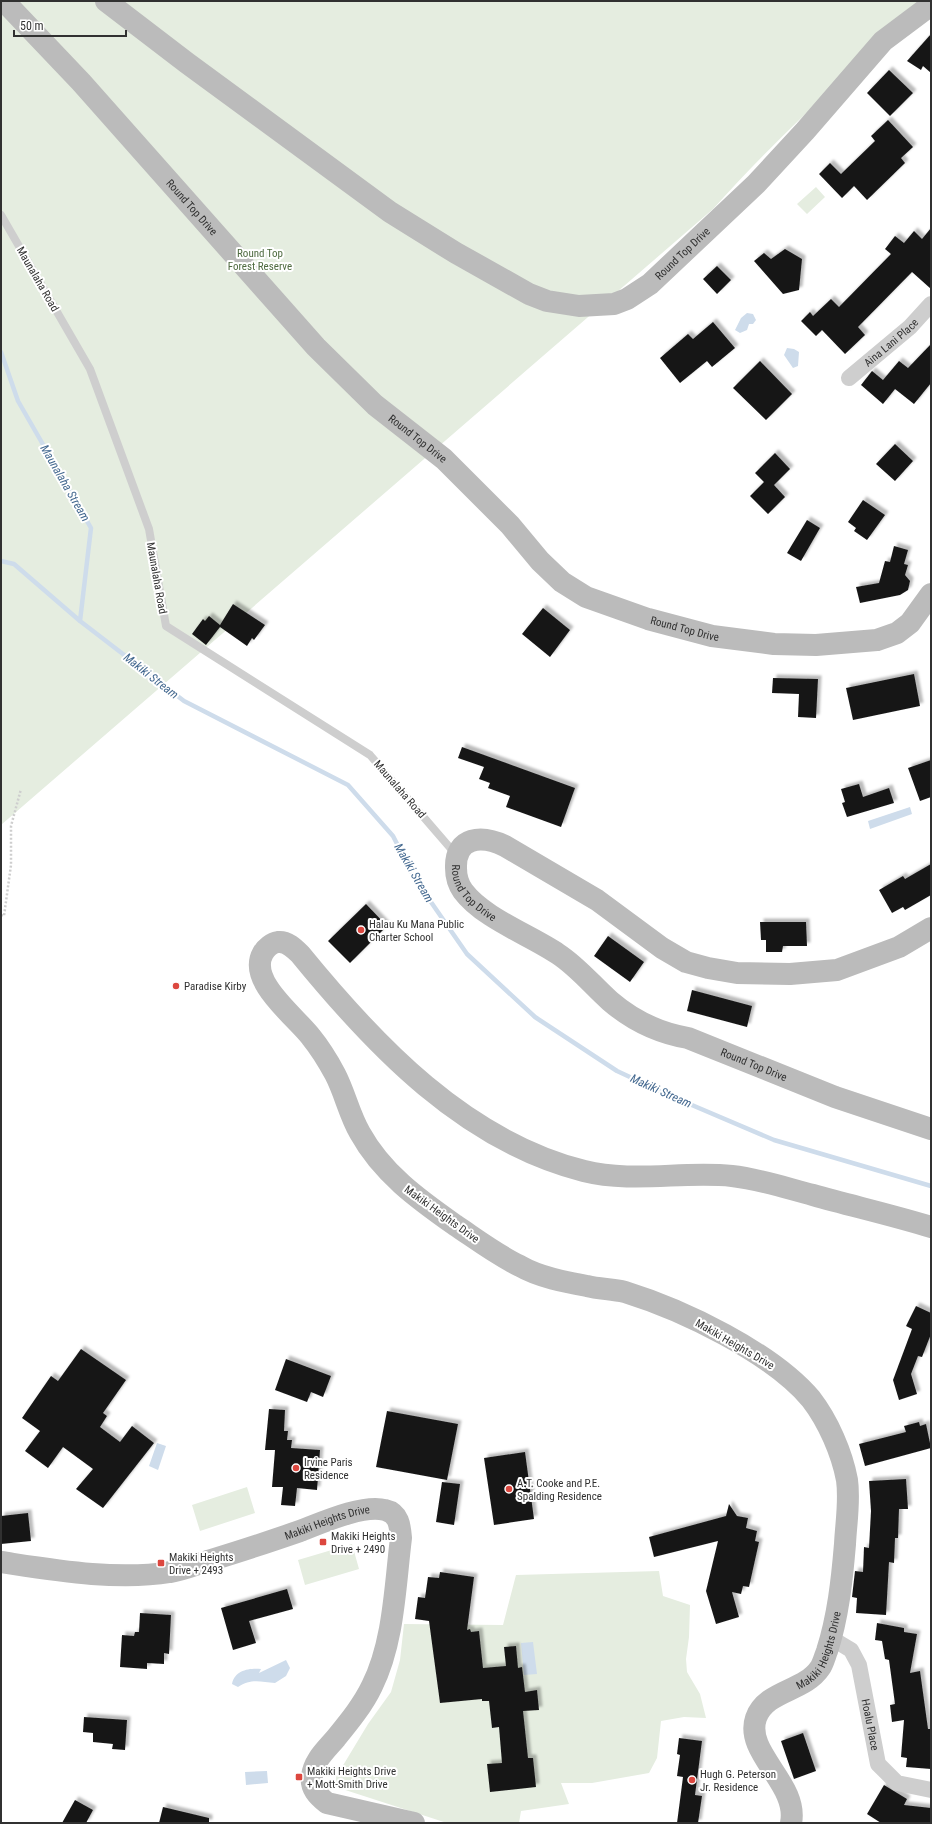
<svg xmlns="http://www.w3.org/2000/svg" width="932" height="1824" font-family="'Roboto Condensed',sans-serif">
  <style>
    .green { fill: #e5ede0 }
    .water { fill: #cedceb }
    .lines { fill: none; stroke-linecap: round; stroke-linejoin: round }
    .stream { stroke: #cedceb; stroke-width: 4.5 }
    .building { fill: #181818; filter: url(#shadow) }
    .path { stroke: #cecece; stroke-width: 2.5; stroke-dasharray: 2 2; stroke-linecap: butt }
    .lane { stroke: #cecece; stroke-width: 8 }
    .street { stroke: #cecece; stroke-width: 16 }
    .secondary { stroke: #bbb; stroke-width: 22 }
    .poi-dot { fill: #dc473f; stroke: #fff; stroke-width: 1.5 }
    .labels { text-anchor: middle; stroke-width: 4; stroke-linejoin: round; paint-order: stroke }
    .street-label { font-size: 11px; fill: #313131; stroke: #fff }
    .park-label { font-size: 11px; fill: #4f6b40; stroke: #fff }
    .poi-label { font-size: 11px; fill: #313131; stroke: #fff; text-anchor: start }
    .water-label { font-size: 12px; font-style: italic; fill: #43688f; stroke: #fff }
  </style>
  <defs>
    <filter id="shadow"><feDropShadow dx="3.5" dy="-3.5" stdDeviation="1" flood-color="#0004"/></filter>
  </defs>
  <rect width="100%" height="100%" fill="#fff"/>
  <path class="green" d="M1 1H928C853 69 780 134 713 209L1 825Z
    M816 187 825 197 807 214 797 204Z
    M247 1487 255 1513 200 1531 192 1505Z
    M352 1544 359 1569 305 1585 298 1560Z
    M659 1571 663 1596 690 1605 689 1637 686 1659 687 1672 700 1694 706 1718 684 1717 661 1721 657 1758 649 1773 592 1783H561L569 1804 521 1811 519 1823H447L336 1787V1777L368 1724 391 1692 400 1660 404 1624 503 1625 516 1575Z"/>
  <path class="water" d="M747 313 753 314 756 320 753 324H749L747 330 740 333 735 330 741 318Z
    M787 348 794 349 799 352 798 366 793 368 784 355Z
    M910 807 912 814 870 829 868 821Z
    M157 1443 166 1446 158 1470 149 1466Z
    M533 1642 537 1674 524 1675 521 1643Z
    M286 1660 290 1668 286 1676 275 1683C261 1682 251 1678 238 1687L232 1684C235 1670 249 1668 261 1669L259 1673Z
    M267 1771 268 1783 246 1785 245 1772Z"/>
  <g class="lines">
    <path class="stream" d="M1 352 18 401 91 528 80 621
      M1 561 14 564 80 621 184 701 348 785 393 836 415 879 467 954 535 1017 617 1071 673 1097 774 1140 931 1186"/>
  </g>
  <path class="building" d="M931 34V73L923 66 921 70 907 61Z
    M889 70 913 93 890 116 867 93Z
    M888 120 913 147 901 158 905 163 867 200 854 186 842 198 819 174 830 163 841 174 875 141 871 136Z
    M931 228V289L912 272 858 327 865 335 845 354 822 330 816 336 801 321 810 312 813 316 831 299 839 307 891 254 885 249 895 236 904 243 914 231 922 239Z
    M785 249 802 259 799 290 783 294 754 261 764 253 771 259Z
    M717 266 731 280 717 294 703 279Z
    M713 322 735 348 712 367 707 361 680 383 660 358 688 334 693 339Z
    M931 344V383L914 404 895 389 883 404 861 385 872 371 883 380 899 361 908 368Z
    M760 361 792 394 766 420 733 388Z
    M895 444 913 461 895 481 876 464Z
    M775 453 790 469 774 485 785 497 768 514 750 496 764 482 755 473Z
    M863 500 885 515 867 540 854 531 856 528 848 522Z
    M807 520 820 528 801 561 787 553Z
    M894 546 908 550 904 564 908 565 905 575 910 581 908 590 900 595 860 603 856 587 879 583 885 561 890 562Z
    M233 604 265 625 254 640 252 638 247 646 220 627 206 645 192 634 203 619 205 621 209 616 220 625Z
    M543 608 570 630 550 657 522 634Z
    M914 674 920 706 853 720 846 688Z
    M773 678 818 679 816 718 798 717 799 694 772 693Z
    M462 747 575 788 561 827 506 807 510 796 488 788 490 783 479 779 484 767 458 758Z
    M931 760V797L920 801 908 768Z
    M859 784 863 797 889 788 894 803 847 817 842 803 845 802 841 789Z
    M931 864V895L905 910 903 907 892 913 879 890 903 876 905 879Z
    M366 904 387 926 350 963 328 941Z
    M760 922H806L807 946H783L782 952H766V940H761Z
    M608 936 644 962 630 982 594 956Z
    M692 990 752 1006 747 1027 687 1011Z
    M916 1306 931 1313V1334L922 1357 918 1356 911 1374 917 1394 899 1400 893 1380 912 1329 906 1326Z
    M81 1349 126 1380 103 1413 107 1416 100 1427 120 1442 132 1426 154 1443 103 1508 76 1489 93 1469 63 1447 48 1468 25 1451 40 1431 22 1418 51 1376 58 1381Z
    M286 1359 331 1376 323 1397 311 1392 307 1402 275 1390Z
    M269 1409 285 1410 284 1431H288L287 1440H292L291 1448 320 1450 317 1490 297 1488 295 1506 281 1505 283 1487H272L275 1450H265Z
    M387 1411 458 1424 447 1480 376 1467Z
    M919 1422 920 1426 926 1424 931 1448 865 1466 859 1444 906 1432 904 1426Z
    M525 1452 534 1519 494 1525 484 1458Z
    M906 1479 908 1509H899L898 1538H895L894 1563 889 1562 886 1615 856 1613 857 1598 852 1597 855 1571 863 1572 864 1547 869 1548 871 1511 869 1481Z
    M442 1482 460 1484 454 1525 436 1522Z
    M729 1504 737 1516 748 1518 746 1528 757 1531 755 1541 759 1542 749 1587 743 1586 741 1594 732 1592 739 1617 716 1624 706 1591 718 1541 654 1557 649 1537 726 1516Z
    M28 1513 31 1541 1 1544V1516Z
    M440 1572 474 1577 467 1630 470 1629 471 1632 479 1631 483 1668 506 1666 504 1647 516 1646 518 1668 522 1667 525 1692 537 1690 539 1710 523 1711 528 1758H533L536 1787 490 1792 487 1764 502 1763 499 1727 492 1728 489 1701H482V1699L440 1703 429 1621 415 1619 418 1597 425 1598 428 1577 439 1578Z
    M287 1589 293 1609 249 1621 256 1643 233 1650 221 1608Z
    M140 1613 171 1615 169 1654 164 1653V1664L147 1663V1669L120 1667 122 1635 134 1636 135 1632H139Z
    M877 1623 904 1628V1632L917 1634 910 1673 920 1671 928 1729H931V1769L906 1767 907 1758 901 1757 904 1720 892 1722 890 1705 895 1704 889 1660 885 1659 882 1641 875 1640Z
    M84 1717 127 1720 125 1750 112 1749 113 1744 93 1742V1733L83 1732Z
    M803 1733 816 1771 794 1779 781 1741Z
    M679 1738 702 1741 695 1795 702 1796 698 1823H677L683 1777 677 1776 680 1755 677 1754Z
    M884 1785 907 1799 904 1805 931 1808V1823H881L867 1814Z
    M75 1800 93 1810 86 1823H62Z
    M163 1807 209 1818V1823H159Z"/>
  <g class="lines">
    <path class="path" d="M1 915 4 916 11 865V826L21 789"/>
    <path class="lane" d="M1 215 90 369 149 529 166 626 370 755 452 850 457 852"/>
    <g class="street">
      <path id="s1" d="M849 378 910 327 931 304"/>
      <path id="s2" d="M831 1638 851 1650 859 1665 878 1764 897 1783 931 1790"/>
    </g>
    <g class="secondary">
      <path id="s3" d="M4 1 81 82 316 347 375 405 444 459 510 525 540 561 562 582 586 597 648 619 712 636 774 644 816 645 877 640 897 633 910 623 931 594"/>
      <path id="s4" d="M106 1 187 63 390 212 456 253 529 294 547 301 579 306 614 304 627 299 650 284 756 184 805 131 883 41 931 5"/>
      <path id="s5" d="M931 928 899 947 837 970 790 974 737 973 708 968 686 962 662 948 597 900 505 846C482 835 455 836 456 868 456 876 458 884 463 891 483 918 530 935 558 954 578 967 592 985 610 1001 632 1020 659 1033 688 1038L835 1097 931 1129"/>
      <path id="s6" d="M1 1562C54 1570 117 1581 170 1572 184 1570 197 1564 211 1560 241 1551 271 1541 300 1531 321 1523 363 1504 385 1510 399 1513 400 1526 401 1538 395 1586 394 1642 372 1686 363 1705 349 1722 336 1738 326 1750 314 1760 312 1776 310 1788 318 1796 327 1803L414 1823"/>
      <path id="s7" d="M791 1823C799 1784 744 1753 756 1718 766 1690 804 1692 820 1668 823 1664 825 1656 827 1651 838 1617 842 1580 845 1544 846 1523 850 1501 847 1480 842 1453 828 1421 811 1399 771 1352 683 1310 625 1292 612 1289 599 1289 587 1286 565 1282 539 1277 520 1266 497 1255 476 1239 455 1225 418 1199 382 1173 360 1133 349 1114 345 1093 335 1074 328 1061 320 1048 311 1037 296 1017 247 981 263 953 266 948 272 943 278 942 287 941 294 948 300 954 375 1046 465 1141 584 1171 632 1183 683 1171 732 1176 759 1179 786 1188 813 1195 852 1206 892 1215 931 1227"/>
    </g>
  </g>
  <g class="poi-dot">
    <circle cx="361" cy="930" r="4"/>
    <circle cx="176" cy="986" r="4"/>
    <circle cx="296" cy="1468" r="4"/>
    <circle cx="509" cy="1489" r="4"/>
    <rect x="319" y="1538" width="8" height="8" rx="2"/>
    <rect x="157" y="1559" width="8" height="8" rx="2"/>
    <rect x="295" y="1773" width="8" height="8" rx="2"/>
    <circle cx="692" cy="1780" r="4"/>
  </g>
  <g class="labels">
    <g class="street-label">
      <text dy="4" stroke="none"><textPath href="#s3" startOffset="279">Round Top Drive</textPath></text>
      <text dy="4" stroke="none"><textPath href="#s4" startOffset="688">Round Top Drive</textPath></text>
      <text transform="translate(38 279) rotate(60)" y="4">Maunalaha Road</text>
      <text dy="4" stroke="none"><textPath href="#s1" startOffset="55">Aina Lani Place</textPath></text>
      <text dy="4" stroke="none"><textPath href="#s3" startOffset="603">Round Top Drive</textPath></text>
      <text transform="translate(157 578) rotate(80)" y="4">Maunalaha Road</text>
      <text dy="4" stroke="none"><textPath href="#s3" startOffset="939">Round Top Drive</textPath></text>
      <text transform="translate(400 789) rotate(49)" y="4">Maunalaha Road</text>
      <text dy="4" stroke="none"><textPath href="#s5" startOffset="571">Round Top Drive</textPath></text>
      <text dy="4" stroke="none"><textPath href="#s5" startOffset="907">Round Top Drive</textPath></text>
      <text transform="translate(442 1214) rotate(36)" y="4">Makiki Heights Drive</text>
      <text transform="translate(735 1344) rotate(30)" y="4">Makiki Heights Drive</text>
      <text dy="4" stroke="none"><textPath href="#s6" startOffset="335">Makiki Heights Drive</textPath></text>
      <text dy="4" stroke="none"><textPath href="#s7" startOffset="212">Makiki Heights Drive</textPath></text>
      <text dy="4" stroke="none"><textPath href="#s2" startOffset="101">Hoalu Place</textPath></text>
    </g>
    <g class="park-label">
      <text x="260" y="257">Round Top<tspan x="260" dy="13">Forest Reserve</tspan></text>
    </g>
    <g class="poi-label">
      <text x="369" y="928">Halau Ku Mana Public<tspan x="369" dy="13">Charter School</tspan></text>
      <text x="184" y="990">Paradise Kirby</text>
      <text x="304" y="1466">Irvine Paris<tspan x="304" dy="13">Residence</tspan></text>
      <text x="517" y="1487">A.T. Cooke and P.E.<tspan x="517" dy="13">Spalding Residence</tspan></text>
      <text x="331" y="1540">Makiki Heights<tspan x="331" dy="13">Drive + 2490</tspan></text>
      <text x="169" y="1561">Makiki Heights<tspan x="169" dy="13">Drive + 2493</tspan></text>
      <text x="307" y="1775">Makiki Heights Drive<tspan x="307" dy="13">+ Mott-Smith Drive</tspan></text>
      <text x="700" y="1778">Hugh G. Peterson<tspan x="700" dy="13">Jr. Residence</tspan></text>
    </g>
    <g class="water-label">
      <text transform="translate(65 483) rotate(60)" y="4">Maunalaha Stream</text>
      <text transform="translate(151 676) rotate(38)" y="4">Makiki Stream</text>
      <text transform="translate(414 873) rotate(60)" y="4">Makiki Stream</text>
      <text transform="translate(661 1091) rotate(24)" y="4">Makiki Stream</text>
    </g>
  </g>
  <rect width="932" height="1824" fill="none" stroke="#313131" stroke-width="4"/>
  <path d="M14 30v6h112v-6" fill="none" stroke="#313131" stroke-width="2"/>
  <text x="20" y="30" font-size="12" fill="#313131" stroke="#ffffff" stroke-width="3" paint-order="stroke">50 m</text>
</svg>
